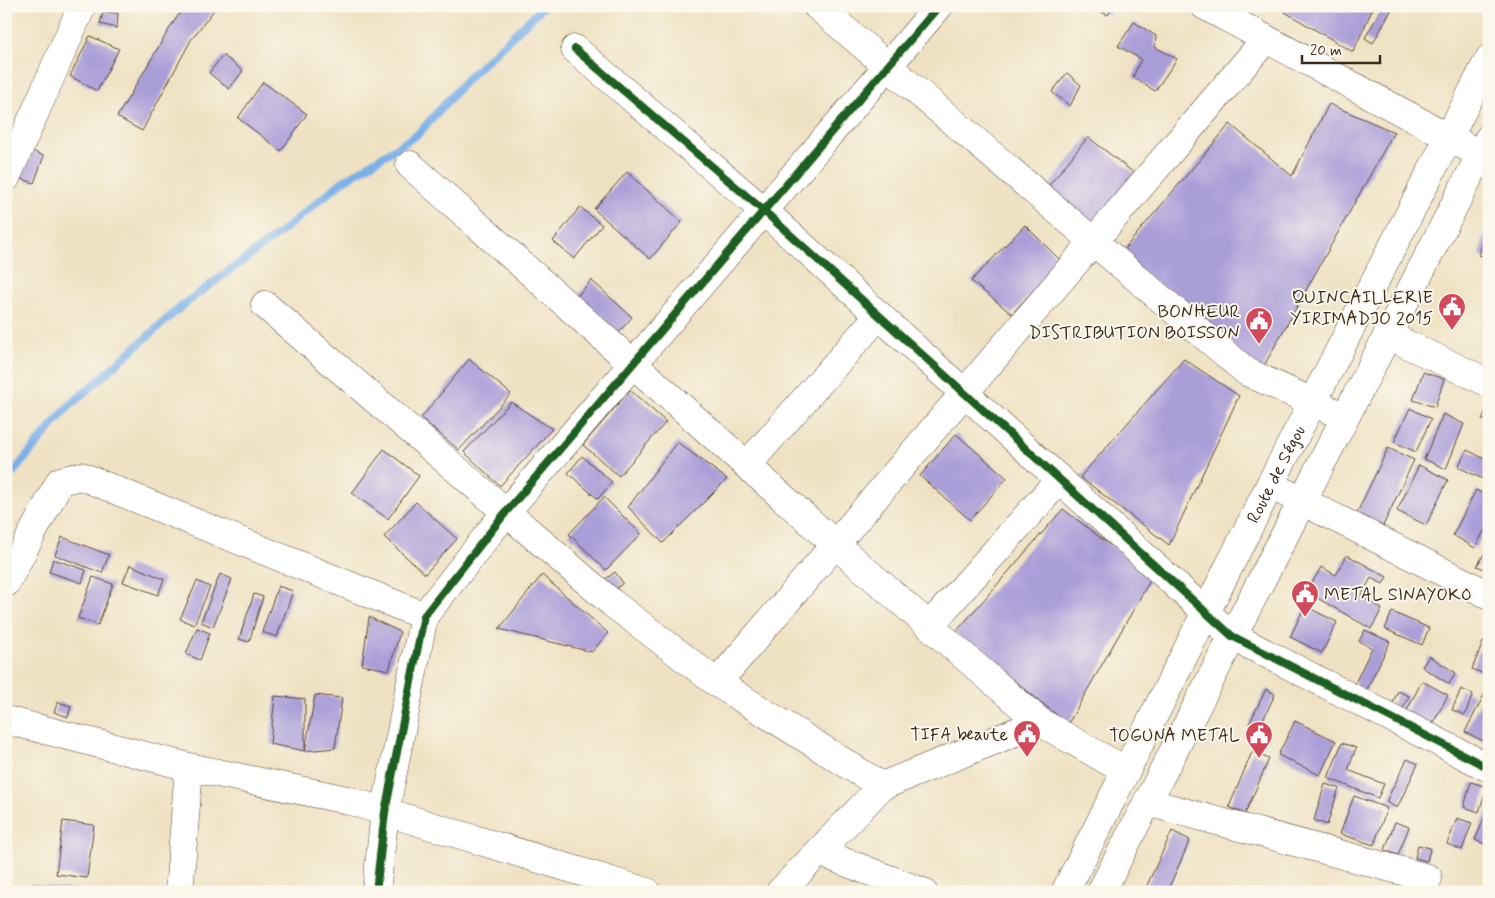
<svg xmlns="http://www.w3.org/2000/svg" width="1495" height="898" font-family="Mynerve,sans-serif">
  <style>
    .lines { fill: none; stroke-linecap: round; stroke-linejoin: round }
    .stream { stroke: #7ab0e8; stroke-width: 8 }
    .building { fill: #aa9ed8 }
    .minor-casing { stroke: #564637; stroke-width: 29 }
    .trunk-casing { stroke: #564637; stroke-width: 29 }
    .minor { stroke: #fff; stroke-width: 28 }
    .trunk { stroke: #fff; stroke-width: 28 }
    .cycleway-casing { stroke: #fbf7ec; stroke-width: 11 }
    .cycleway { stroke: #1b5e20; stroke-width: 8 }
    .labels { text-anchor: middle; stroke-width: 4; stroke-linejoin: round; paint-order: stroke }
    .poi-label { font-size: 18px; fill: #3b2a1e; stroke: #fbf7ec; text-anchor: end }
    .street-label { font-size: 18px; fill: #3b2a1e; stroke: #fbf7ec }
  </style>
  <rect width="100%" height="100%" fill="#fbf7ec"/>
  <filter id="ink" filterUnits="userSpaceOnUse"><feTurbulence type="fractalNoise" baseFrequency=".02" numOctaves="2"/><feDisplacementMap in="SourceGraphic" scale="10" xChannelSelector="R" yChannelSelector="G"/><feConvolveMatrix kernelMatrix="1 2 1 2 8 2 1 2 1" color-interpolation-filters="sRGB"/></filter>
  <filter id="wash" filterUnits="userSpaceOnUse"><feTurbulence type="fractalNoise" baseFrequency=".0096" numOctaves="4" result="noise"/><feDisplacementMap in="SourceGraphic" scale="20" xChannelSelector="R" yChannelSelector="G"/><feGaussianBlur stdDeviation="1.12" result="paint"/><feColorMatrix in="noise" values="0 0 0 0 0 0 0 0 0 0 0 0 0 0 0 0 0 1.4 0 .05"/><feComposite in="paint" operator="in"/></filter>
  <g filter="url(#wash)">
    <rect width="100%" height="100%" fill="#efe2c3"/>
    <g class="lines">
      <path class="stream" d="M6 481 67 408 183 305 276 236 342 182 418 134 468 78 544 6"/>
    </g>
    <g id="blocks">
      <path class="building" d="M185 6H217L191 40 142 131 117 117 171 26Z
        M1088 6H1114L1108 15Z
        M1289 6H1374L1353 52 1285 12Z
        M1383 6 1393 7 1373 43 1365 38Z
        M103 12 118 13 117 28 100 24Z
        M1134 22 1156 36 1155 47 1177 59 1155 91 1133 77 1141 59 1118 46Z
        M90 36 119 49 97 91 70 76Z
        M223 55 243 71 229 89 209 73Z
        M1067 73 1081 85 1070 106 1052 92Z
        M263 82 307 114 281 151 238 118Z
        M1329 104 1394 132 1261 371 1119 255 1230 124 1292 176Z
        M1088 137 1139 177 1088 243 1039 198Z
        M28 149 44 156 34 183 16 177Z
        M627 172 682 222 650 259 594 209Z
        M580 207 602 225 574 259 553 241Z
        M1025 225 1060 260 1012 314 971 281Z
        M1486 230 1489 231V258L1479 255Z
        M591 280 632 317 616 336 574 300Z
        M469 359 511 394 459 450 421 418Z
        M1184 359 1239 396 1169 545 1080 477Z
        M1423 372 1444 379 1435 407 1413 400Z
        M630 390 666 422 619 476 583 445Z
        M511 402 552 429 500 486 464 452Z
        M1489 405V422L1482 419Z
        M1410 408 1431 419 1416 452 1394 442Z
        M1443 414 1464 424 1446 469 1424 459Z
        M956 434 1007 478 970 520 920 476Z
        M677 442 727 479 663 543 628 507Z
        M1388 448 1414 460 1381 530 1355 517Z
        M384 449 419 476 388 519 352 493Z
        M1467 450 1489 461V482L1458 467Z
        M582 456 612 482 598 499 568 473Z
        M1419 465 1448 480 1426 525 1397 511Z
        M1476 490 1489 497V522L1475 548 1453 535Z
        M604 497 641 534 606 570 569 534Z
        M416 502 457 539 425 574 384 537Z
        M1063 509 1152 577 1068 724 955 633Z
        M62 537 109 555 102 573 55 555Z
        M1489 545V571L1477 566Z
        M1347 555 1387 577 1383 584 1371 578 1361 596 1382 609 1371 629 1307 592 1321 567 1336 575Z
        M53 559 86 570 82 583 49 572Z
        M130 565 164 579 158 595 123 582Z
        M615 572 623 583 612 592 603 581Z
        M220 574 232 579 213 627 201 622Z
        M542 575 608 633 592 652 499 629Z
        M93 577 113 584 98 625 78 618Z
        M197 581 210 587 194 625 180 619Z
        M278 586 293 591 277 637 262 632Z
        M254 594 263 597 249 642 239 639Z
        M1305 606 1337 622 1322 653 1290 637Z
        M1392 612 1429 628 1422 645 1385 629Z
        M369 617 400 632 389 670 362 665Z
        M197 628 210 633 200 660 186 654Z
        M1365 630 1390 642 1366 691 1354 685 1372 648 1359 641Z
        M1484 640 1489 642V676L1472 669Z
        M1429 656 1456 673 1449 684 1422 667Z
        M1422 681 1448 695 1430 729 1404 716Z
        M1266 689 1275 694 1259 729 1249 724Z
        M1461 689 1473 694 1465 715 1452 710Z
        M1487 689 1489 690V744L1465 732Z
        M1398 691 1409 696 1402 710 1392 705Z
        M315 695 342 698 335 748 305 751Z
        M275 696 305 699V751L270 744Z
        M58 702 71 706 68 717 54 712Z
        M1295 721 1336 741 1320 775 1278 755Z
        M1342 743 1356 748 1348 770 1384 784 1378 798 1328 778Z
        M1252 752 1269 759 1245 814 1229 807Z
        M1407 759 1418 764 1397 808 1386 802Z
        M1471 782 1487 787 1479 812 1464 807Z
        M1325 784 1339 788 1327 825 1314 820Z
        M1354 796 1387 808 1374 845 1340 834Z
        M1489 807V846L1475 840Z
        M1457 818 1472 823 1462 850 1447 844Z
        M63 821 94 825 87 878 56 874Z
        M1395 822 1409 827 1398 855 1385 850Z
        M1172 831 1190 840 1167 892H1144Z
        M1418 845 1430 848 1427 861 1415 858Z
        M33 884 82 891V892H31Z"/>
    </g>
  </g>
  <g filter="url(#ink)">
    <use href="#blocks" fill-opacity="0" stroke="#564637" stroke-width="1"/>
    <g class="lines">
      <defs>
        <path id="minor" d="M817 6 1247 372 1345 417
          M1205 6 1489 159
          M575 49 764 211 1232 636 1489 768
          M410 165 835 544 1040 722 1126 771
          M6 178 82 6
          M265 305 612 603 717 683 882 786
          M1387 335 1489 383
          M747 465 879 315
          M1270 485 1489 595
          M6 583 60 481 81 476 424 616
          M929 626 1060 479
          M717 683 1266 39
          M6 720 189 767 347 800 647 892
          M1147 802 1428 878
          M819 852 923 892
          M179 892 189 767
          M376 892 385 812 424 616 506 512 939 6
          M780 892 882 786 1040 722"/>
        <g id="trunk">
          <path id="s1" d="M1065 892 1270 485 1489 59"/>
          <path d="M1101 892 1489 138"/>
        </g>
      </defs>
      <use href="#minor" class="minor-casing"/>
      <use href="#trunk" class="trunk-casing"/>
      <use href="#minor" class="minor"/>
      <use href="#trunk" class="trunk"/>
      <defs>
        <path id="cycleway" d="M575 49 764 211 1232 636 1489 768
          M376 892 385 812 424 616 506 512 939 6"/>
      </defs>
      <use href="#cycleway" class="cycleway-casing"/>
      <use href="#cycleway" class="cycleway"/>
    </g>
  </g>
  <defs>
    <symbol id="civic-pin" viewBox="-11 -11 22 30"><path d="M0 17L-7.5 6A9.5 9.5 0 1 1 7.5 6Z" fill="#d1495b" stroke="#fbf7ec"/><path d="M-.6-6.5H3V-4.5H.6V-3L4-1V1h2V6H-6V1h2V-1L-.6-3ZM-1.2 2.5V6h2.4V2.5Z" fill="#fff"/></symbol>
  </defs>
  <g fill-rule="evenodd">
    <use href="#civic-pin" x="1436" y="291" width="32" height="43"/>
    <use href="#civic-pin" x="1243" y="305" width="32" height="43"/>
    <use href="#civic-pin" x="1289" y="578" width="32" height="43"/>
    <use href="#civic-pin" x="1011" y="718" width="32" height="43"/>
    <use href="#civic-pin" x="1243" y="719" width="32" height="43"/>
  </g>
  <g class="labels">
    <g class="poi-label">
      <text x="1433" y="303">QUINCAILLERIE<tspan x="1433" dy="21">YIRIMADJO 2015</tspan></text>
      <text x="1240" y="317">BONHEUR<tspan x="1240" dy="21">DISTRIBUTION BOISSON</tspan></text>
      <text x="1324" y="600" text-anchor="start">METAL SINAYOKO</text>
      <text x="1008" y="740">TIFA beaute</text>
      <text x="1240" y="741">TOGUNA METAL</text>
    </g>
    <g class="street-label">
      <text dy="6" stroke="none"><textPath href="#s1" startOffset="468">Route de Ségou</textPath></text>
    </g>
  </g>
  <rect width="1495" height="898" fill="none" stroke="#fbf7ec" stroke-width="25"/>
  <path d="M1302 55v8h78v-8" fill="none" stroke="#3b2a1e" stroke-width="2.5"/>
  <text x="1310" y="55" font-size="15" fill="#3b2a1e" stroke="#fbf7ec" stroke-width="4" paint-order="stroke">20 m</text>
</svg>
